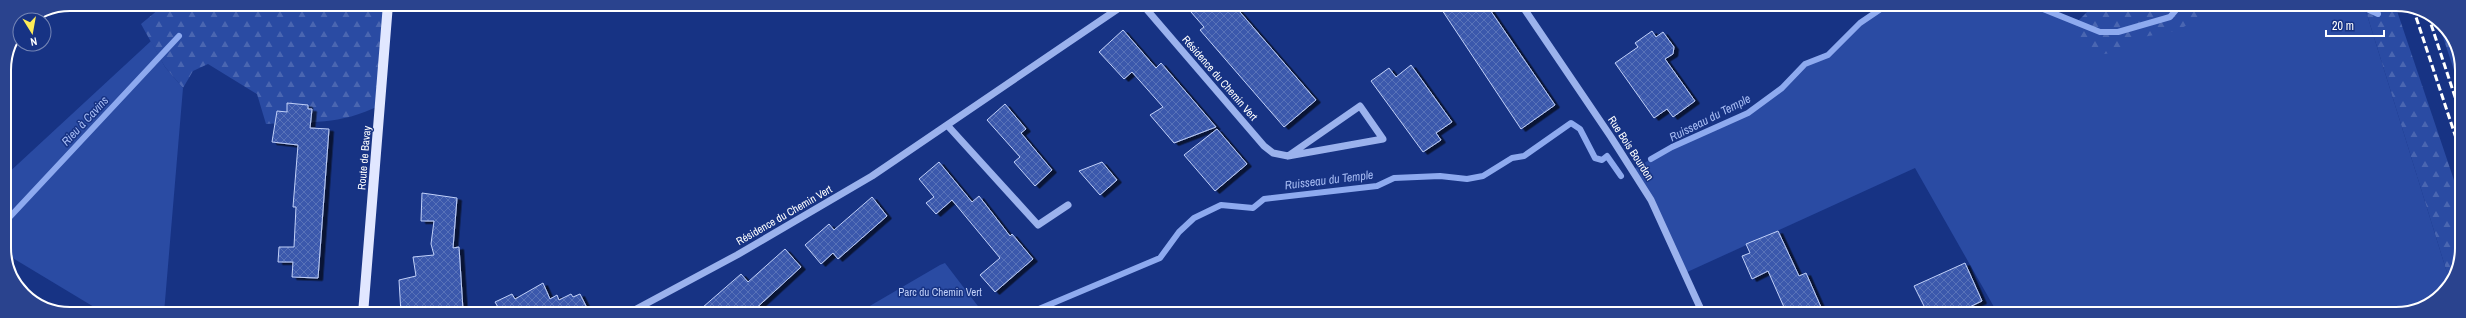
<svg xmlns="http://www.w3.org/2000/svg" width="2466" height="318" font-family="'Archivo Narrow',sans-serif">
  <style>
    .green { fill: #2a4ba3 }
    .forest { fill: url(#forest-firs) }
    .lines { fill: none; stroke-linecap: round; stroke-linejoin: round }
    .stream { stroke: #8eaaef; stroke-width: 6 }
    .building { fill: url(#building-cross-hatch); stroke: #c1d0f9; filter: url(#shadow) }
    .minor { stroke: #9bb2ed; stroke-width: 7 }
    .major { stroke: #e1e7ff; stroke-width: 10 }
    .rail { stroke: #fff; stroke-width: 3; stroke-dasharray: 7 3; stroke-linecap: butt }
    .labels { text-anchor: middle; stroke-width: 3; stroke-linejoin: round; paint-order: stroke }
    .street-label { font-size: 11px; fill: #fff; stroke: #173384 }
    .park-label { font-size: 11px; fill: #c1d0f9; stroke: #173384 }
    .water-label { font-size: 12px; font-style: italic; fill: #a7bcf4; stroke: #173384 }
    .rim { fill: none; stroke: #fff; stroke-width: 2 }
  </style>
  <defs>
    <pattern id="forest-firs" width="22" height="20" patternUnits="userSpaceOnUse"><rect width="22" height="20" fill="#2a4ba3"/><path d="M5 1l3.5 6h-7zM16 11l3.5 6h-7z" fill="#4a66b1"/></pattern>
    <pattern id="building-cross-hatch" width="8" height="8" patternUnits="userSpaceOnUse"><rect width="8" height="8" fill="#3b59ac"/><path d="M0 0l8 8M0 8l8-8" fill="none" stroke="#5872b8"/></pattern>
    <filter id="shadow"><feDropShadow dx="4.5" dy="2.5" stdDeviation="0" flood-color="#0009"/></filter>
  </defs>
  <rect width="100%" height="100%" fill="#173384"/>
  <path class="green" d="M1888 4H2031L2100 32 2182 4 2364 5 2449 279 2440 297 2396 314H1998L1915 168 1685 273 1632 170 1672 147 1748 113 1782 88 1805 64 1828 55 1860 23Z
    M2094 4H2152C2139 13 2108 10 2094 4Z
    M151 41 165 67 183 88 164 313H104L6 254 5 176Z
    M945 263 984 314H856L940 265Z"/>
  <path class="forest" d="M165 4H388L380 105C339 126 311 121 266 124L257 94 208 64 193 71 183 88 165 67 141 24Z
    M2152 4 2262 5 2217 9 2176 31 2132 39 2118 52 2090 56 2074 40 2077 22 2094 5C2110 9 2138 14 2152 4Z
    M2364 5H2395L2461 201V256L2449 279Z
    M2437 19 2461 57V91Z"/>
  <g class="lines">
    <path class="stream" d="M2031 4 2100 32H2118L2170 17 2181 4
      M2364 5 2365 8 2378 14
      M1651 159 1672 147 1748 113 1782 88 1805 64 1828 55 1860 23 1888 4
      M6 221 179 36
      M1027 314 1160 258 1179 232 1194 218 1221 205 1253 208 1264 199 1377 186 1394 178 1440 176 1467 179 1483 176 1512 158 1524 156 1571 123 1580 129 1595 158 1602 160 1607 156 1621 176"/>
  </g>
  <path class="building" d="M1184 4H1233L1316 100 1284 127 1200 30 1204 27Z
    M1438 4H1486L1555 105 1521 129Z
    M1123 30 1156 68 1161 63 1216 127 1174 143 1150 115 1163 107 1132 72 1124 79 1099 52Z
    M1652 31 1656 37 1663 32 1674 47 1673 54 1665 59 1695 101 1673 117 1667 109 1654 118 1615 63 1638 47 1635 43Z
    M1411 65 1452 122 1436 133 1441 140 1423 152 1371 81 1389 68 1396 77Z
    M287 103 308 105V109H312L310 128 329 129 318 278 292 277 293 262H278L279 247H294L296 207H293L298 145 272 142 277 111 287 112Z
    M1005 104 1026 129 1021 133 1052 170 1035 186 1014 162 1020 157 987 120Z
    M1217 129 1247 164 1215 191 1184 155Z
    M939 162 972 202 979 196 1010 236 1012 234 1033 259 995 292 980 275 1000 258 952 200 936 214 926 203 934 197 919 179Z
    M1102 162 1117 180 1100 195 1079 171Z
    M422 193 457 198 453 248 459 247 463 310 441 309 442 314H401L399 280 416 276 413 257 434 255 431 244 434 221H421Z
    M872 197 887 216 838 259 833 253 821 264 805 245 829 224 834 230Z
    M1778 231 1799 276 1806 273 1824 314H1787L1768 271 1752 279 1742 256 1750 253 1746 244Z
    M785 249 801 267 751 313 741 306 732 314H695L741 274 748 282Z
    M1965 263 1982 301 1955 314H1928L1914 286Z
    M543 283 550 299 557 295 559 300 571 294 573 297 580 294 590 314H491L499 309 495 302 512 294 515 299Z"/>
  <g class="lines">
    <path class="minor" d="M1142 4 1264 146 1273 153 1288 156 1383 139 1360 106 1288 156
      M1521 4 1611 137 1651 200 1703 314
      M948 126 1038 225 1068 205
      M627 314 737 255 872 176 1125 4"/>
    <path class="major" d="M363 314 388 4"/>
    <path class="rail" d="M2413 8 2461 153
      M2428 15 2461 115"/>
  </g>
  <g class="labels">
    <g class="street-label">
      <text transform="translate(1220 78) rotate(49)" y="4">Résidence du Chemin Vert</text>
      <text transform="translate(1631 148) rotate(57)" y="4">Rue Bois Bourdon</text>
      <text transform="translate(364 158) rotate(-85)" y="4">Route de Bavay</text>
      <text transform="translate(784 215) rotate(-30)" y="4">Résidence du Chemin Vert</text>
    </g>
    <g class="park-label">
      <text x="940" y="296">Parc du Chemin Vert</text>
    </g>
    <g class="water-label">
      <text transform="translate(1710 118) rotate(-27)" y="4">Ruisseau du Temple</text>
      <text transform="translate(85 121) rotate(-47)" y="4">Rieu à Cavins</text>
      <text transform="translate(1329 180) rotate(-7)" y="4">Ruisseau du Temple</text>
    </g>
  </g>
  <path d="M0 0H2466V318H0ZM70 11H2396A59 59 0 0 1 2455 70V248A59 59 0 0 1 2396 307H70A59 59 0 0 1 11 248V70A59 59 0 0 1 70 11Z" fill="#2a438e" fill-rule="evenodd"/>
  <path class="rim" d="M70 11H2396A59 59 0 0 1 2455 70V248A59 59 0 0 1 2396 307H70A59 59 0 0 1 11 248V70A59 59 0 0 1 70 11Z"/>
  <g transform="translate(32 32) rotate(169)"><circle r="19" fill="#173384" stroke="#7485b5"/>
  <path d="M0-3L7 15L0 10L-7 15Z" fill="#ffec57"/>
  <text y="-6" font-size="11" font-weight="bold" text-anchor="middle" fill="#ffffff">N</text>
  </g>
  <path d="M2326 30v6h58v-6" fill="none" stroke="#ffffff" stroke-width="2"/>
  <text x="2332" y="30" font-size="12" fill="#ffffff" stroke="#173384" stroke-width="3" paint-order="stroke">20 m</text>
</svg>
